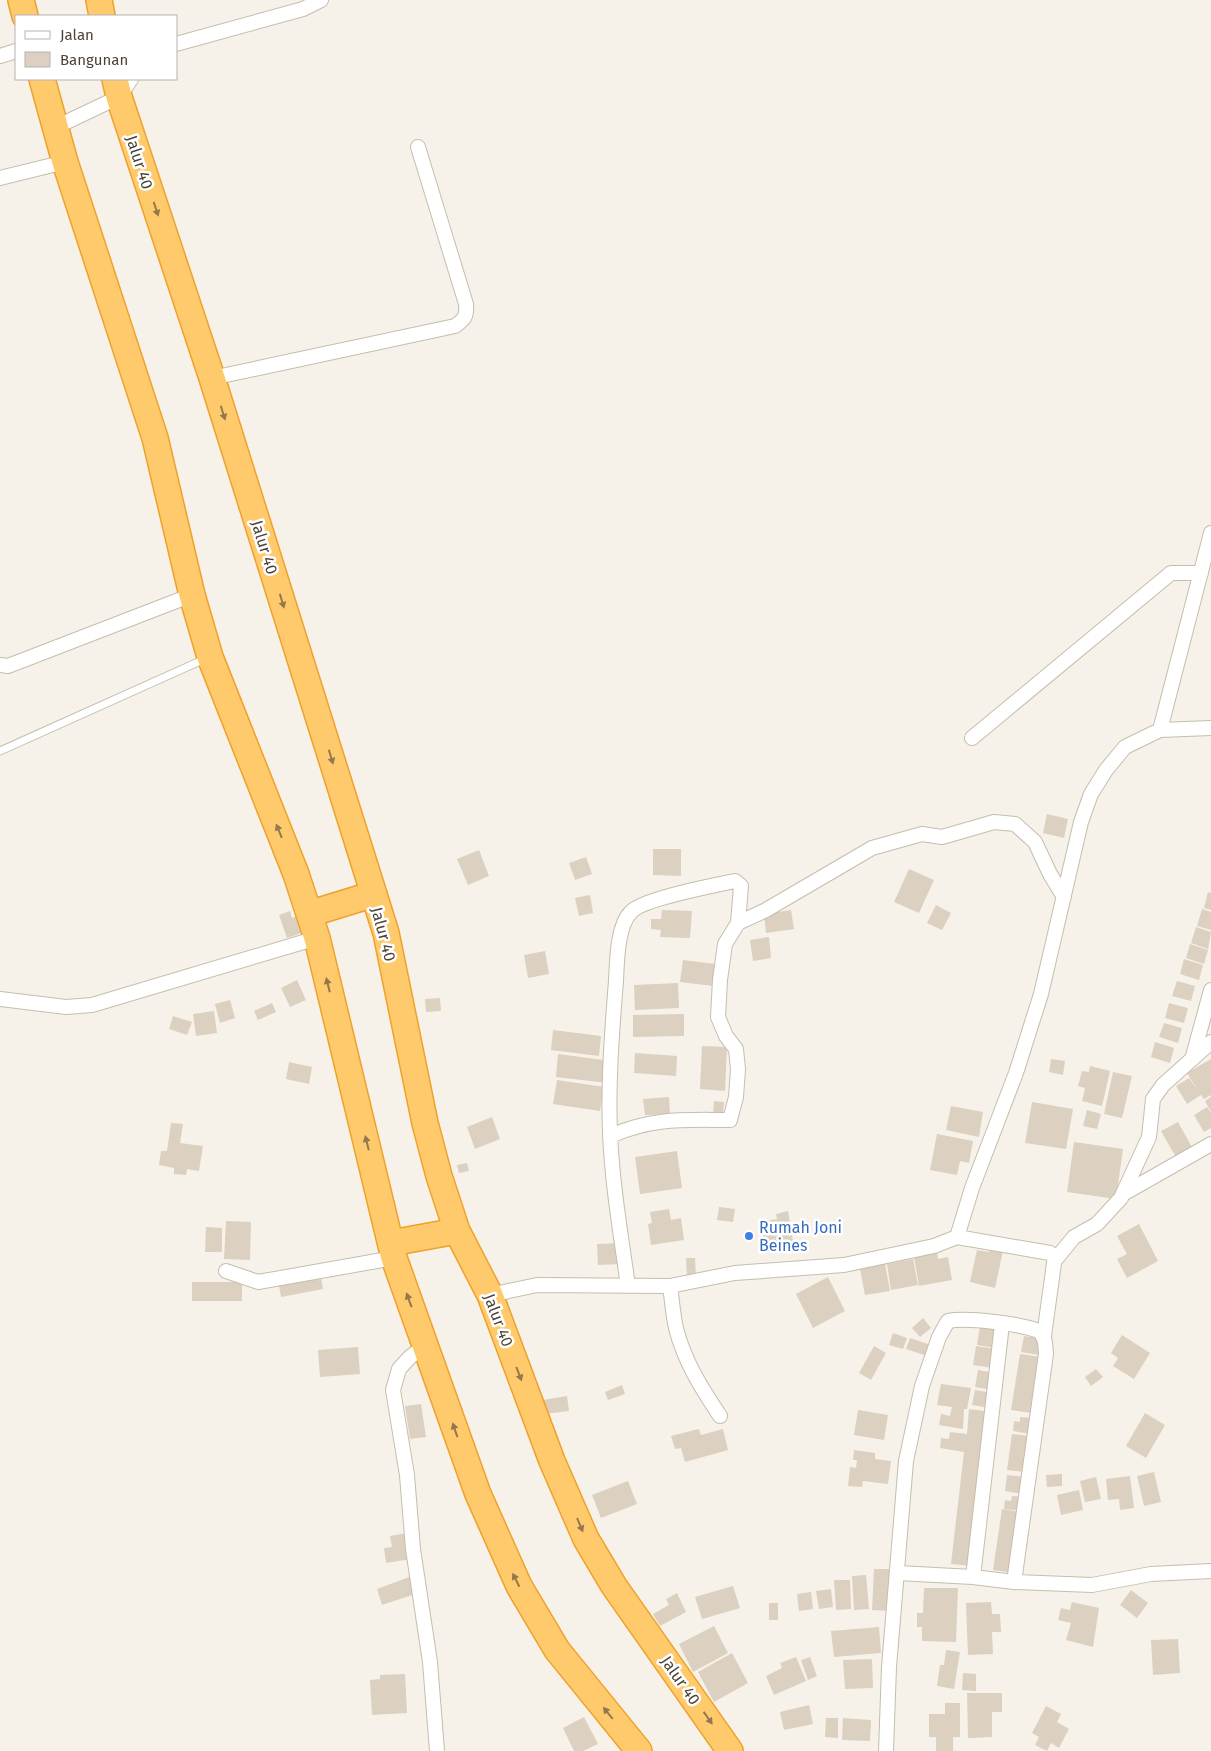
<svg xmlns="http://www.w3.org/2000/svg" width="1211" height="1751" font-family="'Fira Sans',sans-serif">
  <style>
    .building { fill: #dcd0c0 }
    .lines { fill: none; stroke-linecap: round; stroke-linejoin: round }
    .lane-casing { stroke: #c6bdad; stroke-width: 9 }
    .street-casing { stroke: #c6bdad; stroke-width: 16 }
    .highway-casing { stroke: #efa12b; stroke-width: 28 }
    .lane { stroke: #fff; stroke-width: 7 }
    .street { stroke: #fff; stroke-width: 14 }
    .highway { stroke: #ffca6c; stroke-width: 25 }
    .oneway { fill: #93784c }
    .shop-dot { fill: #3f7fe0; stroke: #fff; stroke-width: 2 }
    .labels { text-anchor: middle; stroke-width: 5; stroke-linejoin: round; paint-order: stroke }
    .street-label { font-size: 16px; fill: #4b4236; stroke: #fff }
    .shop-label { font-size: 16px; fill: #366cbe; stroke: #fff; text-anchor: start }
  </style>
  <rect width="100%" height="100%" fill="#f6f2e9"/>
  <path class="building" d="M1047 814 1068 819 1064 838 1043 833Z
    M653 849H681V876L653 875Z
    M479 850 489 876 468 885 457 859Z
    M586 857 592 874 575 880 569 863Z
    M909 869 934 880 919 913 894 902Z
    M1208 892 1211 893V910L1204 908Z
    M590 895 593 913 579 916 575 898Z
    M936 905 951 913 942 930 927 923Z
    M1202 909 1211 912V930L1197 926Z
    M662 910 692 911 690 938 660 937 661 930 651 929V919H661Z
    M791 910 794 929 766 933 764 914Z
    M290 911 292 918 299 915 305 932 287 938 279 915Z
    M1196 927 1211 932 1208 949 1191 943Z
    M769 937 771 958 753 961 750 940Z
    M1190 944 1208 950 1204 964 1186 958Z
    M545 951 549 974 528 978 524 955Z
    M1184 959 1203 965 1199 980 1180 974Z
    M683 960 715 964 713 986 680 982Z
    M297 980 306 1000 290 1007 281 988Z
    M1177 981 1195 986 1191 1001 1172 996Z
    M678 983 679 1008 635 1010 634 985Z
    M440 998 441 1011 426 1012 425 999Z
    M230 1000 235 1018 220 1023 215 1004Z
    M272 1003 276 1012 258 1020 254 1011Z
    M1169 1003 1188 1008 1184 1023 1165 1018Z
    M214 1011 217 1033 196 1036 193 1014Z
    M684 1014V1036L633 1037V1015Z
    M173 1016 192 1022 187 1035 169 1029Z
    M1164 1023 1182 1028 1178 1043 1159 1037Z
    M553 1030 601 1036 599 1056 551 1050Z
    M1155 1042 1174 1048 1170 1063 1151 1057Z
    M702 1046 727 1047 725 1091 700 1089Z
    M635 1053 677 1056 676 1076 634 1073Z
    M558 1054 611 1061 608 1083 556 1077Z
    M1051 1059 1065 1061 1063 1075 1049 1072Z
    M1211 1059V1095L1204 1099 1201 1095 1187 1104 1176 1086 1189 1078 1199 1092 1187 1073Z
    M289 1062 312 1067 309 1084 286 1079Z
    M1090 1066 1110 1071 1102 1106 1082 1101 1085 1088 1078 1086 1082 1071 1089 1072Z
    M1113 1072 1132 1076 1122 1118 1104 1114Z
    M557 1080 604 1087 600 1111 553 1104Z
    M669 1097 670 1114 645 1115 643 1099Z
    M1211 1097V1112L1205 1101Z
    M714 1101 724 1102 723 1115 713 1114Z
    M1032 1102 1073 1109 1066 1149 1025 1143Z
    M951 1106 983 1112 979 1137 946 1130Z
    M1207 1107 1211 1113V1128L1204 1132 1194 1115Z
    M1087 1110 1101 1114 1097 1129 1083 1126Z
    M492 1117 500 1139 475 1149 467 1127Z
    M1178 1122 1193 1149 1177 1159 1161 1131Z
    M171 1123 183 1124 180 1143 203 1146 199 1171 187 1169 186 1175 174 1174V1168L159 1165 161 1151H167Z
    M937 1134 973 1141 969 1163 960 1161 957 1175 930 1170Z
    M1074 1142 1123 1149 1116 1199 1067 1192Z
    M677 1151 682 1188 640 1194 635 1157Z
    M467 1163 469 1171 459 1173 457 1165Z
    M719 1207 735 1209 733 1222 717 1220Z
    M669 1209 671 1220 681 1218 684 1240 651 1245 648 1224 652 1223 650 1212Z
    M788 1211 793 1242 765 1247 762 1231 767 1230 766 1221 777 1219 776 1214Z
    M226 1221 251 1222 250 1260 224 1259Z
    M1139 1224 1158 1261 1127 1278 1117 1259 1127 1254 1117 1236Z
    M206 1227 222 1228V1252H205Z
    M620 1243 621 1264 598 1265 597 1244Z
    M990 1248 1003 1251 995 1288 970 1282 977 1250 989 1252Z
    M937 1253 938 1259 948 1257 952 1280 919 1286 914 1257Z
    M686 1258H695L696 1278 687 1279Z
    M913 1259 918 1285 891 1290 887 1264Z
    M885 1264 890 1291 865 1295 860 1269Z
    M320 1272 323 1289 281 1297 278 1280Z
    M828 1277 845 1311 813 1328 796 1294Z
    M192 1282H242V1301H192Z
    M923 1318 931 1328 920 1337 912 1328Z
    M980 1326 999 1329 996 1348 977 1345Z
    M893 1333 907 1338 903 1349 889 1345Z
    M1122 1335 1150 1353 1134 1379 1113 1366 1118 1358 1111 1353Z
    M1024 1336 1043 1339 1040 1355 1021 1352Z
    M910 1338 934 1346 930 1357 906 1349Z
    M874 1346 886 1353 871 1380 859 1373Z
    M976 1346 996 1349 994 1368 973 1365Z
    M358 1347 360 1374 320 1377 318 1350Z
    M1020 1354 1041 1357 1032 1413 1011 1410Z
    M1096 1369 1103 1377 1091 1386 1085 1377Z
    M978 1370 995 1373 992 1390 975 1387Z
    M941 1384 971 1388 967 1409H964L963 1429 939 1425 941 1414 950 1416 952 1407 937 1405Z
    M622 1385 625 1394 608 1400 605 1392Z
    M975 1390 992 1393 990 1408 972 1405Z
    M567 1396 569 1411 544 1414 543 1400Z
    M421 1404 426 1437 410 1439 405 1406Z
    M969 1409 991 1412 972 1566 951 1564 964 1452 940 1448 941 1438 949 1439 950 1432 967 1434Z
    M858 1410 888 1415 884 1440 854 1435Z
    M1145 1413 1165 1425 1146 1458 1126 1446Z
    M1020 1417 1033 1418 1031 1434 1013 1431 1014 1421 1020 1422Z
    M699 1429 701 1435 723 1429 728 1450 685 1462 681 1448 675 1449 671 1436Z
    M1012 1434 1031 1436 1026 1472 1007 1470Z
    M854 1450 875 1453V1459L891 1461 888 1484 863 1481 862 1487 848 1486 850 1467 856 1468 857 1460H853Z
    M1154 1472 1161 1502 1144 1506 1137 1476Z
    M1062 1474V1486L1047 1487 1046 1475Z
    M1007 1475 1026 1477 1023 1494 1005 1491Z
    M1130 1476 1134 1508 1120 1510 1119 1499 1108 1500 1106 1479Z
    M1096 1477 1101 1499 1085 1502 1080 1481Z
    M628 1481 637 1504 601 1518 592 1495Z
    M1079 1490 1083 1510 1061 1515 1057 1495Z
    M1012 1496 1024 1497 1022 1511 1004 1509 1005 1500 1011 1501Z
    M1002 1509 1022 1512 1014 1573 993 1570Z
    M407 1533 411 1559 386 1563 384 1548 392 1547 390 1536Z
    M874 1569H894L892 1611 872 1610Z
    M866 1575 869 1609 854 1610 852 1576Z
    M412 1576 418 1593 382 1605 377 1589Z
    M834 1580H850L851 1609 836 1610Z
    M733 1586 740 1608 702 1619 695 1597Z
    M924 1588H958L956 1642 922 1641V1627H917V1613H923Z
    M831 1589 833 1607 819 1609 816 1591Z
    M1131 1590 1148 1603 1137 1618 1120 1605Z
    M811 1592 813 1609 799 1611 797 1594Z
    M677 1593 686 1612 660 1626 653 1614 669 1605 666 1599Z
    M991 1602 992 1614H1000L1001 1632H992L993 1654 968 1655 966 1603Z
    M1072 1602 1099 1608 1093 1647 1066 1640 1071 1623 1058 1620 1061 1608 1070 1610Z
    M769 1603H778V1620H769Z
    M714 1626 728 1653 693 1672 679 1644Z
    M879 1627 881 1653 834 1657 831 1631Z
    M1178 1639 1180 1673 1153 1675 1151 1640Z
    M946 1650 960 1652 954 1689 937 1686 940 1665H944Z
    M732 1653 748 1683 714 1702 698 1672Z
    M796 1657 806 1681 774 1695 766 1676 782 1668 780 1663Z
    M810 1657 817 1676 808 1680 801 1660Z
    M872 1659 873 1688 845 1689 843 1660Z
    M963 1673 976 1674V1691L962 1690Z
    M405 1674 407 1713 372 1715 370 1680 380 1679V1675Z
    M967 1693H1002V1712H992V1737L968 1738Z
    M945 1703H960V1737H953V1751H936V1737H929V1714H945Z
    M809 1705 813 1724 784 1730 780 1712Z
    M1046 1706 1061 1714 1057 1722 1069 1729 1059 1748 1051 1743 1047 1751 1035 1745 1039 1737 1032 1733Z
    M584 1717 598 1744 583 1751H574L563 1728Z
    M826 1718H838V1738L825 1737Z
    M843 1718 871 1720 870 1741 842 1740Z"/>
  <g class="lines">
    <defs>
      <path id="lane" d="M0 751 207 658"/>
      <path id="street" d="M176 44 303 9 321 0
        M0 56 16 51
        M56 127 119 97 131 79
        M0 178 65 162
        M212 378 455 326C465 319 467 316 466 304L418 147
        M0 665 8 666 192 595
        M1160 730 1211 533
        M972 738 1171 573H1201
        M0 999 66 1007 92 1005 317 938
        M1193 1056 1211 990
        M610 1136C654 1117 684 1120 730 1120L736 1097 738 1069 736 1049 726 1036 718 1017 720 980 725 944 738 923 766 910 872 848 922 834 942 837 994 822 1015 824 1035 842 1050 874 1064 897
        M1123 1194 1211 1144
        M957 1237 1050 1253 1055 1256 1044 1336
        M1056 1259 1074 1237 1097 1224 1121 1198 1149 1137 1153 1099 1163 1085 1211 1042
        M226 1271 258 1282 394 1258
        M628 1286C621 1235 612 1184 610 1132 608 1082 612 1031 616 981 617 962 617 926 631 912 642 899 716 885 735 881L741 886 738 923
        M670 1286C672 1300 673 1315 676 1328 684 1361 702 1389 720 1416
        M490 1295 537 1285 670 1286 735 1273 844 1265 934 1246 957 1237 972 1188 1016 1073 1041 994 1081 822 1091 794 1106 770 1125 747 1160 730 1211 728
        M426 1345 410 1357 399 1369 393 1390 407 1475 413 1549 430 1662 437 1751
        M898 1573 973 1577 1014 1582 1092 1585 1151 1574 1211 1571
        M973 1577 1002 1324
        M886 1751 889 1667 906 1461 922 1386 939 1337 948 1321C966 1317 1024 1324 1041 1332L1045 1342 1046 1354 1014 1582"/>
      <path id="highway" d="M21 0 25 16
        M99 0 102 16
        M42 79 65 162 155 438 192 595 210 657 296 874 317 938 394 1258 478 1494 519 1586 557 1650 639 1751
        M115 79 119 97 212 378 386 933 425 1123 439 1176 457 1231 490 1295 552 1461 586 1539 614 1586 730 1751
        M309 914 374 894
        M391 1243 457 1231"/>
    </defs>
    <use href="#lane" class="lane-casing"/>
    <use href="#street" class="street-casing"/>
    <use href="#highway" class="highway-casing"/>
    <use href="#lane" class="lane"/>
    <use href="#street" class="street"/>
    <use href="#highway" class="highway"/>
  </g>
  <defs><path id="oneway-solid" d="M-6-.8H1V-3.2L6.5 0L1 3.2V.8H-6Z" transform="scale(1.25)"/></defs>
  <g class="oneway">
    <use href="#oneway-solid" transform="translate(156 209) rotate(72)"/>
    <use href="#oneway-solid" transform="translate(223 413) rotate(73)"/>
    <use href="#oneway-solid" transform="translate(282 601) rotate(73)"/>
    <use href="#oneway-solid" transform="translate(331 757) rotate(73)"/>
    <use href="#oneway-solid" transform="translate(279 831) rotate(-112)"/>
    <use href="#oneway-solid" transform="translate(328 985) rotate(-104)"/>
    <use href="#oneway-solid" transform="translate(367 1143) rotate(-104)"/>
    <use href="#oneway-solid" transform="translate(409 1300) rotate(-110)"/>
    <use href="#oneway-solid" transform="translate(519 1374) rotate(69)"/>
    <use href="#oneway-solid" transform="translate(455 1430) rotate(-109)"/>
    <use href="#oneway-solid" transform="translate(580 1525) rotate(67)"/>
    <use href="#oneway-solid" transform="translate(516 1580) rotate(-117)"/>
    <use href="#oneway-solid" transform="translate(608 1713) rotate(-129)"/>
    <use href="#oneway-solid" transform="translate(708 1718) rotate(55)"/>
  </g>
  <circle class="shop-dot" cx="749" cy="1236" r="5"/>
  <g class="labels">
    <g class="street-label">
      <text transform="translate(140 162) rotate(72)" y="6">Jalur 40</text>
      <text transform="translate(265 547) rotate(73)" y="6">Jalur 40</text>
      <text transform="translate(384 934) rotate(75)" y="6">Jalur 40</text>
      <text transform="translate(499 1320) rotate(69)" y="6">Jalur 40</text>
      <text transform="translate(681 1680) rotate(55)" y="6">Jalur 40</text>
    </g>
    <g class="shop-label">
      <text x="759" y="1233">Rumah Joni<tspan x="759" dy="18">Beines</tspan></text>
    </g>
  </g>
  <rect x="15" y="15" width="162" height="65" fill="#ffffff" stroke="#b7b3af"/>
  <rect x="25" y="31" width="25" height="8" fill="#ffffff" stroke="#b7b3af"/>
  <text x="60" y="40" font-size="15" fill="#4b4236">Jalan</text>
  <rect x="25" y="52" width="25" height="15" fill="#dcd0c0" stroke="#b7b3af"/>
  <text x="60" y="65" font-size="15" fill="#4b4236">Bangunan</text>
</svg>
